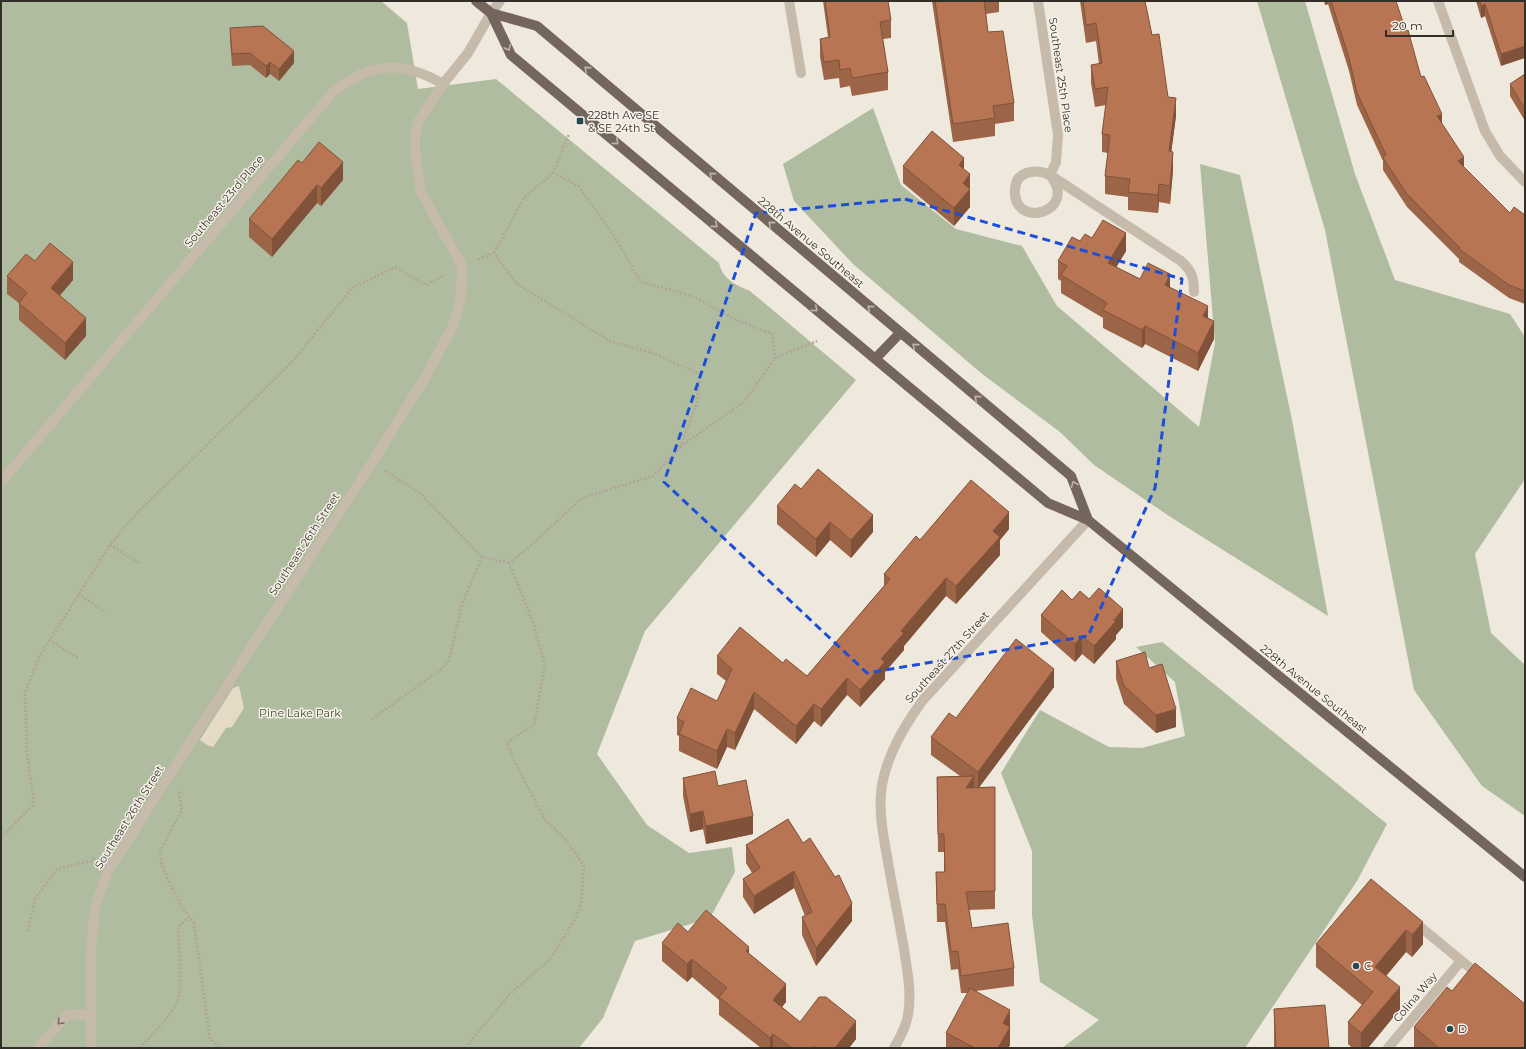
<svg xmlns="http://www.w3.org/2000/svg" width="1526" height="1049" font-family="Montserrat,sans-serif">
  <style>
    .green { fill: #b0bc9f }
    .plaza { fill: #e5dac6 }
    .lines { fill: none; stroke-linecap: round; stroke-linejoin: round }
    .path { stroke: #b1a495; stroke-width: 2.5; stroke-dasharray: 2 2; stroke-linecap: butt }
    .minor { stroke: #c6baab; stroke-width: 10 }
    .major { stroke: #74665c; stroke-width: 10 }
    .wall { fill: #9d6547 }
    .shaded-wall { fill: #80523a }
    .building { fill: #b77553; stroke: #80523a }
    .oneway { stroke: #bcb3aa }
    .oneway2 { stroke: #766d64 }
    .marked { fill: none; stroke: #1d4ed8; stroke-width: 3; stroke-dasharray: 8 5; stroke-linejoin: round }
    .poi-dot { fill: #234a51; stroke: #f7f2e9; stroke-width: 1.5 }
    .labels { text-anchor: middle; stroke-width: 3; stroke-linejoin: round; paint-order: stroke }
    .street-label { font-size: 11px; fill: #342e29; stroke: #f7f2e9 }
    .poi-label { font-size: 11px; fill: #342e29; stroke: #f7f2e9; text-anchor: start }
    .park-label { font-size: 11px; fill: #415030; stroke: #f7f2e9 }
  </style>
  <rect width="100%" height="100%" fill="#efe8dd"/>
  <path class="green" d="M1 1H381L407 23 418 89 496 79 719 263C723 279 735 285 750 291L856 380 645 631 597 754 647 825 689 853 732 847 735 872 710 918 635 941 603 1018 579 1048H1Z
    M1257 1H1305L1355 174 1395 280 1510 314 1525 337V479L1475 554 1491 633 1525 665V816L1482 786 1414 690 1325 230Z
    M873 108 901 185 956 229 1022 246 1057 306 1199 427 1215 343 1200 164 1240 175 1292 420 1328 616 1169 516 1094 465 1060 432 981 373 853 264 794 201 783 164Z
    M1162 642 1387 824 1357 881 1245 1048H1062L1099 1020 1040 982 1032 915V851L1001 773 1040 710 1109 747 1142 748 1185 736 1175 682 1136 647Z"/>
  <path class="plaza" d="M239 686 244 708 232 727 226 728 213 747 207 745 200 740 233 688Z"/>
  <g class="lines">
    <path class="path" d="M553 173 578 186 613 234 641 282 692 296 734 319 772 334 775 358
      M494 253 524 198 553 173 569 134
      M680 447 744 402 775 358 817 341
      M385 471 420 493 482 557 509 563
      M110 545 139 563
      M78 594 105 612
      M49 640 78 658
      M372 719 442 669 449 660 462 604 482 557
      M179 792 182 810 160 852 162 865 169 882 180 904 194 924 210 1039 222 1048
      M1 838 34 804 27 753 25 693 39 657 110 545 136 514 293 361 352 288 395 267 426 285 445 275
      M28 931 35 899 57 869 91 861 96 857
      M140 1048C152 1034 166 1022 175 1006 184 990 179 946 178 927L189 917
      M465 1048 509 995 550 959 576 918 581 903 584 866 566 840 545 820 514 760 507 743 534 724 545 666 533 622 509 563 528 548 582 498 653 476 680 448 697 403 700 374 652 353 610 341 517 284 494 253 477 260"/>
    <path class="minor" d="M789 1 801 73
      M1038 1 1058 135 1056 162 1050 175
      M1438 1 1485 131 1500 156 1525 182
      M1050 175C1080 212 1012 231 1015 189 1016 170 1037 169 1050 175L1181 261C1192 271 1194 278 1194 292
      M1 482 333 92C371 62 401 60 443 84L468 53 491 13 500 1
      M1413 921 1480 976
      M38 1048 68 1014 90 1015
      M91 1048V951L95 907 108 871 262 631 372 463 426 376 453 326 461 298 462 266 421 192 415 152V135L418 122 443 84
      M894 1048C900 1038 906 1027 908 1015 912 993 907 970 904 949 899 920 893 891 888 862 884 839 879 816 881 793 884 759 904 726 923 700L1088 520
      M1388 1048 1461 961"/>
    <path class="major" d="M476 1 491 13 537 26 1071 476 1088 520
      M491 13 511 55 1048 503 1088 520 1525 877
      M875 359 900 333"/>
  </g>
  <path class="wall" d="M823 1H888L891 20V38L883 39 888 72V90L852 96 850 86 840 88 839 78 824 80 820 57V39L828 37Z
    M932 1H999V12L986 14 988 32 1014 103V121L995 124V136L953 142Z
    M1080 1H1145L1152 35 1168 97 1176 116 1171 152 1173 170 1170 204 1159 202 1158 213 1128 210V197L1105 194V176L1108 153 1102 152V134L1106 105 1095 107 1091 83V65L1099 64 1096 41 1086 43Z
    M1324 1H1392L1421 77 1442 124 1464 167 1510 213 1525 215V304L1509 298 1459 262V259L1407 207 1383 170V161L1357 105 1349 71 1328 4 1325 5Z
    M1476 1H1525L1501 66 1485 16 1481 18Z
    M230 28 294 63 279 81 270 74 266 78 250 65 232 66 230 40Z
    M1525 74V121L1510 96V84Z
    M302 163 343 180 321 206 317 203 272 257 249 237V219Z
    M903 166 970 189V207L954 226 903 183Z
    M1092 238 1126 251 1116 267 1140 279 1170 287 1208 318 1214 339 1198 371 1145 344 1142 348 1103 328V318L1061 293V281L1058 279V261L1080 241Z
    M35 261 73 280 59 296 86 336 65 360 19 320V303L7 294V276Z
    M801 489 873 532 851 558 830 540 816 557 777 524V506Z
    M1009 529 1000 540V555L956 604 946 596 904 646V650L885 672V679L860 707 847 695 821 727 814 721 796 744 754 709 735 750 727 747 717 769 679 751V736L677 735V718L717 701 726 681 717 674V656L783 663 807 676 884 586V574L920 540Z
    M1089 599 1123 627 1116 635V639L1094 664 1082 654 1075 662 1041 632V615L1072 600Z
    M1116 661 1176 727 1156 733 1124 704 1116 679Z
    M1054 687 979 787H995V909L969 910 972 928 1014 968V986L976 991 1010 1028V1045L1008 1048H946V1033L968 993H961L958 969 951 970 945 922H937L936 872H944V852H938L937 777 960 776 931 755V737L956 718Z
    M683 778 718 786 753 834 706 844 703 829 690 832 683 796Z
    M788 819 852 921 816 966 802 935V917L805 916 794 888 754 914 743 897V879L752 873 746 863V845Z
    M1371 879 1423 944 1412 957 1406 952 1386 976 1400 1009 1368 1048H1352L1348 1044V1022L1362 1005 1316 967V944Z
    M688 932 749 954 786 1002 782 1007 800 1022 856 1039 849 1048H761L719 1015V1000L692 977 687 982 662 961V943Z
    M1452 991 1525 1048H1414V1027Z
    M1274 1009 1329 1048H1274Z"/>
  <path class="shaded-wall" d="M1325 1H1328V4L1325 5Z
    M1485 4V16L1481 18V6Z
    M1525 46V58L1501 66V54Z
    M294 51V63L279 81V69Z
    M270 62V74L266 78V66Z
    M1176 98V116L1169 169V151Z
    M1442 114V126L1437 116Z
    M1173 152V170L1170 204V186Z
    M1464 157V170L1458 161Z
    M964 158V176L959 165Z
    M343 162V180L321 206V188Z
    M970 174V207L954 226V208L963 183Z
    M1159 184V202L1158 213V195Z
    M317 185V203L272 257V239Z
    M1126 233V251L1108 281V263Z
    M73 262V280L51 306V288Z
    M1170 274V292L1165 285Z
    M1208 306V324L1203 316Z
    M86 318V336L65 360V343Z
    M1214 321V339L1198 371V353Z
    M1145 326V344L1142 348V330Z
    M1009 512V529L1000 540V555L956 604V586L993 531Z
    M873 515V532L851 558V540Z
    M830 522V540L816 557V539Z
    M946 578V596L904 646V650L885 672V679L860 707V690L881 659 901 631Z
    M1123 609V627L1116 635V639L1094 664V646L1114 620Z
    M1082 636V654L1075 662V644Z
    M1054 669V687L978 789V772Z
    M847 678V695L821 727V709Z
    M754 692V709L735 750V733Z
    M814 704V721L796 744V726Z
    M1176 709V727L1156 733V715Z
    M727 729V747L717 769V751Z
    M974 776V794L966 788Z
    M703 811V829L690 832V814Z
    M753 816V834L706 844V826Z
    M794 871V888L754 914V896Z
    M852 903V921L816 966V948Z
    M1423 922V944L1412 957V935Z
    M1406 930V952L1375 989V967Z
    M749 947V965L746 951Z
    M692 959V977L687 982V964Z
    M786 984V1002L773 1018V1000Z
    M1400 987V1009L1368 1048H1361V1033Z
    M1010 1010V1045L1008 1048H998L1003 1023Z
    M856 1021V1039L849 1048H835Z
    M773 1034V1048H770V1038Z"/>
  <path class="building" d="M825 1H888L891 20 880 22 888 72 852 78 850 68 840 70 839 60 824 62 820 39 830 37Z
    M935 1H984L988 32 1003 31 1014 103 993 106 995 118 953 124Z
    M1083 1H1145L1152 35 1159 34 1168 97 1176 98 1169 151 1173 152 1170 186 1159 184 1158 195 1128 192 1130 179 1105 176 1110 135 1102 134 1108 87 1095 89 1091 65 1102 63 1096 23 1086 25Z
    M1331 1H1392V2L1396 1 1406 31 1408 30 1421 77 1424 76 1442 114 1437 116 1464 157 1458 161 1510 213 1514 207 1525 215V291L1509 285 1459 249 1460 248 1407 194 1383 158 1386 155 1357 93 1349 58Z
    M1480 1H1525V46L1501 54 1485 4 1481 6Z
    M263 26 294 51 279 69 270 62 266 66 250 53 232 54 230 28Z
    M1525 74V109L1510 84Z
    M932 131 964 158 959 165 970 174 963 183 970 189 954 208 903 166Z
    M319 142 343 162 321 188 317 185 272 239 249 219 298 160 302 163Z
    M1103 220 1126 233 1108 263 1140 279 1148 263 1170 274 1165 285 1208 306 1203 316 1214 321 1198 353 1145 326 1142 330 1103 310 1107 303 1061 275 1067 266 1058 261 1072 237 1080 241 1085 234 1092 238Z
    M50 243 73 262 51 288 86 318 65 343 19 303 27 293 7 276 26 254 35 261Z
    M818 469 873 515 851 540 830 522 816 539 777 506 795 484 801 489Z
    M971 480 1009 512 993 531 1000 537 956 586 946 578 901 631 904 633 881 659 885 662 860 690 847 678 821 709 814 704 796 726 754 692 735 733 727 729 717 751 679 734 684 722 677 718 691 688 717 701 732 669 717 656 740 627 783 663 786 659 807 676 890 579 884 574 916 536 920 540Z
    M1099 588 1123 609 1114 620 1116 621 1094 646 1082 636 1075 644 1041 615 1062 590 1072 600 1080 591 1089 599Z
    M1016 639 1054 669 978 772 931 737 949 713 956 718Z
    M1145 652 1149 668 1162 664 1176 709 1156 715 1124 686 1116 661Z
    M715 771 718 786 746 780 753 816 706 826 703 811 690 814 683 778Z
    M974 776 966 788 995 787V891L966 892 972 928 1008 923 1014 968 961 976 958 951 951 952 945 904H937L936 872H945L944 834H938L937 777Z
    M788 819 803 843 810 838 835 877 839 875 852 903 816 948 802 917 812 912 794 871 754 896 743 879 760 868 746 845Z
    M1371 879 1423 922 1412 935 1406 930 1375 967 1400 987 1361 1033 1348 1022 1373 992 1316 944Z
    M706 910 749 947 746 951 786 984 773 1000 800 1022 819 997H826L856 1021 835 1048H816L814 1046 813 1048H792L773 1034 770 1038 719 997 727 988 692 959 687 964 662 943 678 923 688 932Z
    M1475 963 1525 1004V1048H1439L1414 1027 1447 987 1452 991Z
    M970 988 1010 1010 1003 1023 1010 1027 998 1048H975L946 1033Z
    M1325 1005 1329 1048H1276L1274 1009Z"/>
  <defs><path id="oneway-chevron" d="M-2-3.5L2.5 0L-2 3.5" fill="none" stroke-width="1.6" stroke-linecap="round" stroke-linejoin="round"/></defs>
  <g class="oneway">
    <use href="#oneway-chevron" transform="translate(508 48) rotate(64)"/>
    <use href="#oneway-chevron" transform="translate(587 69) rotate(-140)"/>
    <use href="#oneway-chevron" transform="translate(616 142) rotate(40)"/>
    <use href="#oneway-chevron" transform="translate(712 175) rotate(-140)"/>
    <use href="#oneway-chevron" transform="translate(771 224) rotate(-140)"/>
    <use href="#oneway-chevron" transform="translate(715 225) rotate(40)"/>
    <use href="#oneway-chevron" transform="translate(870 308) rotate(-140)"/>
    <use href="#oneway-chevron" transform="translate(815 309) rotate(40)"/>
    <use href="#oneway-chevron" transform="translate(915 346) rotate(-140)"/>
    <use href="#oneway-chevron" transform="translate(977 398) rotate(-140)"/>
    <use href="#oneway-chevron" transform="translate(1074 484) rotate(-112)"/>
  </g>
  <use class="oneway2" href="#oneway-chevron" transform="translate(60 1022) rotate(133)"/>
  <path class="marked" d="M905 199 1182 279 1155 488 1088 636 867 673 664 482 756 213Z"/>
  <g class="poi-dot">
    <rect x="576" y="117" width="8" height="8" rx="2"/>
    <circle cx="1356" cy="966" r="4"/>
    <circle cx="1450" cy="1029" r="4"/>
  </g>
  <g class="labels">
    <g class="street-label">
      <text transform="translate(1061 75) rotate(82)" y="4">Southeast 25th Place</text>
      <text transform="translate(224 201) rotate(-50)" y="4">Southeast 23rd Place</text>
      <text transform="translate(811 242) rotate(40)" y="4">228th Avenue Southeast</text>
      <text transform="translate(304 544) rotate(-57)" y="4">Southeast 26th Street</text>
      <text transform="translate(947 657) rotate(-48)" y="4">Southeast 27th Street</text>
      <text transform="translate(1314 689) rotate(39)" y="4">228th Avenue Southeast</text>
      <text transform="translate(129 817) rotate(-58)" y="4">Southeast 26th Street</text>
      <text transform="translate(1415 997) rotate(-50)" y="4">Colina Way</text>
    </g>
    <g class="poi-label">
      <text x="588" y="119">228th Ave SE<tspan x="588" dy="13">&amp; SE 24th St</tspan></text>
      <text x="1364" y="970">C</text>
      <text x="1458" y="1033">D</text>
    </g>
    <g class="park-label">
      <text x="300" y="717">Pine Lake Park</text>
    </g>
  </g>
  <rect width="1526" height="1049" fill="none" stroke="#342e29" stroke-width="4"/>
  <path d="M1386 30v6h67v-6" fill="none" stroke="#342e29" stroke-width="2"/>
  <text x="1392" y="30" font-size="12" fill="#342e29" stroke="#f7f2e9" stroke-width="3" paint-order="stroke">20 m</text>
</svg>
